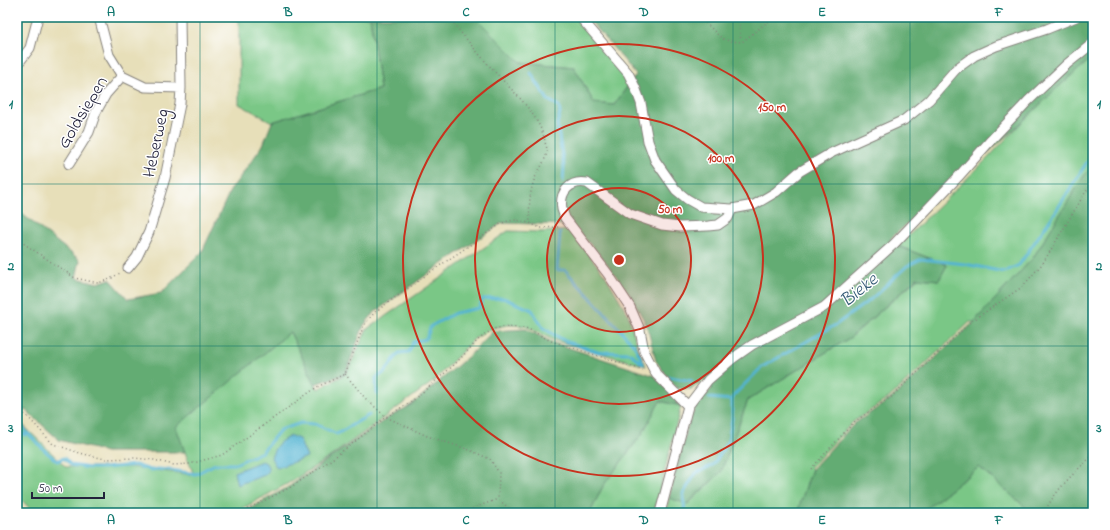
<svg xmlns="http://www.w3.org/2000/svg" width="1110" height="530" font-family="'Indie Flower',sans-serif">
  <style>
    .green { fill: #7ac786; stroke: #4e7460 }
    .forest { fill: #63ac73; stroke: #426757 }
    .water { fill: #53b4d2; stroke: #3a6b86 }
    .lines { fill: none; stroke-linecap: round; stroke-linejoin: round }
    .stream { stroke: #53b4d2; stroke-width: 3 }
    .minor-casing { stroke: #84807a; stroke-width: 11 }
    .path { stroke: #84807a; stroke-width: 1.5; stroke-dasharray: 1 3; stroke-linecap: butt }
    .minor { stroke: #fff; stroke-width: 9 }
    .grid { fill: none; stroke: #0f766e; stroke-width: 1; stroke-opacity: 0.55 }
    .ring { fill: none; stroke: #c8321e; stroke-width: 2 }
    .labels { text-anchor: middle; stroke-width: 3; stroke-linejoin: round; paint-order: stroke }
    .street-label { font-size: 18px; fill: #22223b; stroke: #fff }
    .water-label { font-size: 19px; font-style: italic; fill: #365c77; stroke: #fff }
    .centre { fill: #c8321e; stroke: #fff; stroke-width: 2 }
    .ring-label { font-size: 12px; text-anchor: middle; font-weight: bold; fill: #c8321e; stroke: #fff; stroke-width: 3; stroke-linejoin: round; paint-order: stroke }
    .neatline { fill: none; stroke: #0f766e; stroke-width: 1.5 }
    .grid-label { font-size: 13px; text-anchor: middle; font-weight: bold; fill: #0f766e }
  </style>
  <rect width="100%" height="100%" fill="#fff"/>
  <filter id="ink" filterUnits="userSpaceOnUse"><feTurbulence type="fractalNoise" baseFrequency=".025" numOctaves="2"/><feDisplacementMap in="SourceGraphic" scale="8" xChannelSelector="R" yChannelSelector="G"/><feConvolveMatrix kernelMatrix="1 2 1 2 8 2 1 2 1" color-interpolation-filters="sRGB"/></filter>
  <filter id="wash" filterUnits="userSpaceOnUse"><feTurbulence type="fractalNoise" baseFrequency=".012" numOctaves="4" result="noise"/><feDisplacementMap in="SourceGraphic" scale="16" xChannelSelector="R" yChannelSelector="G"/><feGaussianBlur stdDeviation="0.9" result="paint"/><feColorMatrix in="noise" values="0 0 0 0 0 0 0 0 0 0 0 0 0 0 0 0 0 1.4 0 .05"/><feComposite in="paint" operator="in"/></filter>
  <g filter="url(#wash)">
    <rect width="100%" height="100%" fill="#e7dfb9"/>
    <path class="green" d="M239 17H370L380 89 272 122 239 104Z
      M475 17H574L614 63 629 84 614 105 594 103 574 67 520 62Z
      M1093 57V166L1085 174 1033 258 974 322H970L890 397 853 422 810 468 812 469 797 513H666L669 498 688 504 721 472 748 400 851 337 918 278 939 280 947 265 898 246 988 158 1021 123 1057 88Z
      M569 230 605 275 628 314 637 345 646 366 553 340 525 326 508 325 493 328 474 339 434 381 330 457 287 484 234 513H34L17 495V421L22 424 66 467H130L194 475 175 427 290 332 318 389 346 374 367 329 508 231 541 232Z
      M660 401 681 406 654 513H590L603 486 642 434Z
      M979 467 1032 513H921Z"/>
    <path class="forest" d="M370 17H475L520 62 574 67 594 103 614 105 636 75 624 60 587 17H1093V57L1057 88 1021 123 890 239 898 246 947 265 939 280 917 278 851 337 748 400 721 472 687 504 669 498 678 463 688 425 696 406 712 388 703 380 692 389 676 388 656 361 647 326 631 296 602 257 572 225 502 223 429 273 375 312 364 325 345 374 315 384 290 332 176 427 185 452H106L59 440 27 411 17 407V210L80 260 76 278 98 283 110 279 128 299 161 293 202 252 230 191 263 145 272 122 380 89Z
      M1093 166V513H1032L979 467 921 513H797L812 469 854 424 892 398 974 322 1033 258 1085 174Z
      M526 329 551 342 655 376 681 406 660 401 642 434 603 486 590 513H242L290 486 386 419 411 405 470 355 493 331Z"/>
    <path class="water" d="M291 436 299 439 307 457 277 468 271 458C276 445 278 442 291 436Z
      M262 461 266 463 268 467V472L265 475 237 485 234 472Z"/>
    <g class="lines">
      <path class="stream" d="M531 73 548 100 559 106 560 113 557 124 564 167 563 181
        M560 233 557 270H565L634 345 641 358 643 364
        M670 377 692 381
        M377 394 376 378 385 372 399 353 409 352 413 342 426 339 431 326 455 313 479 308 483 299 503 298 532 310 543 328 565 341 598 352 630 353 643 364
        M709 398 732 400
        M17 421C29 435 42 449 57 461L64 458 71 465 90 468H104L135 465 150 470 158 469 171 470 196 474 215 464H235L262 452 280 430 301 423 315 424 337 434 369 415
        M17 430 21 434 29 435
        M685 513 683 494 696 473 713 465 728 442 732 419V400L735 394 762 367 837 324 871 299 907 266 921 259 965 264 1004 272 1019 265 1056 211 1087 162 1093 156"/>
    </g>
  </g>
  <g filter="url(#ink)">
    <g class="lines">
      <defs>
        <path id="minor" d="M99 17 109 55 122 76 145 87 181 88
          M580 17 628 73 635 87 641 103 648 141 655 160 676 190 687 199 701 207 732 209 754 205 776 192 799 172 831 153 904 120 929 100 956 69 974 56 996 46 1047 29 1076 17
          M17 65 30 48 38 17
          M69 164 89 132 96 112 106 94 122 76
          M128 268 137 257 149 232 165 178 180 104 181 88 180 17
          M688 406 656 374 644 351 640 330 630 307 608 274 565 218C564 215 563 212 562 209 559 192 570 180 587 183L630 214 662 225 680 227 708 226 718 225 728 218 732 209
          M660 513 688 406 708 380 732 359 752 345 824 307 894 244 958 177 991 140 1028 101 1067 64 1093 43"/>
      </defs>
      <use href="#minor" class="minor-casing"/>
      <path class="path" d="M449 17C463 36 478 53 494 71 513 92 538 112 545 141 545 144 547 147 547 150 546 161 539 169 535 178 529 193 529 207 530 223
        M700 17 717 34 723 39 730 41 742 42 774 17
        M738 17 741 41
        M17 239 75 278 98 283 110 279 120 273
        M345 374 365 398 386 417 427 436 467 449 490 459 499 473 498 499 512 511V513
        M17 411 26 415 53 444 80 453 105 459 134 458 154 460 174 465 190 464 222 455 317 387 345 374 364 325 375 312 429 273 502 223 508 221 516 220 530 223 540 228 559 227
        M811 469 854 422 891 397 972 321 1022 287 1043 263 1085 193 1093 183
        M17 511 24 513
        M240 513 291 487 324 465 353 443 386 417 412 401 453 366 479 339 493 329 503 327 526 328 551 341 643 370
        M461 513 498 499
        M1044 513C1055 490 1075 472 1093 455"/>
      <use href="#minor" class="minor"/>
    </g>
  </g>
  <path class="grid" d="M200 17V513M377 17V513M555 17V513M733 17V513M910 17V513M17 184H1093M17 346H1093"/>
  <circle cx="619" cy="260" r="72" fill="#c8321e" fill-opacity=".12"/>
  <g class="ring">
    <circle cx="619" cy="260" r="72"/>
    <circle cx="619" cy="260" r="144"/>
    <circle cx="619" cy="260" r="216"/>
  </g>
  <g class="labels">
    <g class="street-label">
      <text transform="translate(82 112) rotate(-59)" y="6">Goldsiepen</text>
      <text transform="translate(155 143) rotate(-78)" y="6">Heberweg</text>
    </g>
    <g class="water-label">
      <text transform="translate(858 289) rotate(-39)" y="7">Bieke</text>
    </g>
  </g>
  <circle cx="619" cy="260" r="6" class="centre"/>
  <g class="ring-label">
    <text x="772" y="111">150 m</text>
    <text x="721" y="162">100 m</text>
    <text x="670" y="213">50 m</text>
  </g>
  <rect width="1110" height="530" fill="none" stroke="#fff" stroke-width="44"/>
  <path d="M32 492v6h72v-6" fill="none" stroke="#22223b" stroke-width="2"/>
  <text x="38" y="492" font-size="12" fill="#22223b" stroke="#ffffff" stroke-width="3" paint-order="stroke">50 m</text>
  <rect x="22" y="22" width="1066" height="486" class="neatline"/>
  <g class="grid-label">
    <text x="111" y="16">A</text>
    <text x="288" y="16">B</text>
    <text x="466" y="16">C</text>
    <text x="644" y="16">D</text>
    <text x="822" y="16">E</text>
    <text x="999" y="16">F</text>
    <text x="11" y="108">1</text>
    <text x="1099" y="108">1</text>
    <text x="11" y="270">2</text>
    <text x="1099" y="270">2</text>
    <text x="11" y="432">3</text>
    <text x="1099" y="432">3</text>
    <text x="111" y="524">A</text>
    <text x="288" y="524">B</text>
    <text x="466" y="524">C</text>
    <text x="644" y="524">D</text>
    <text x="822" y="524">E</text>
    <text x="999" y="524">F</text>
  </g>
</svg>
